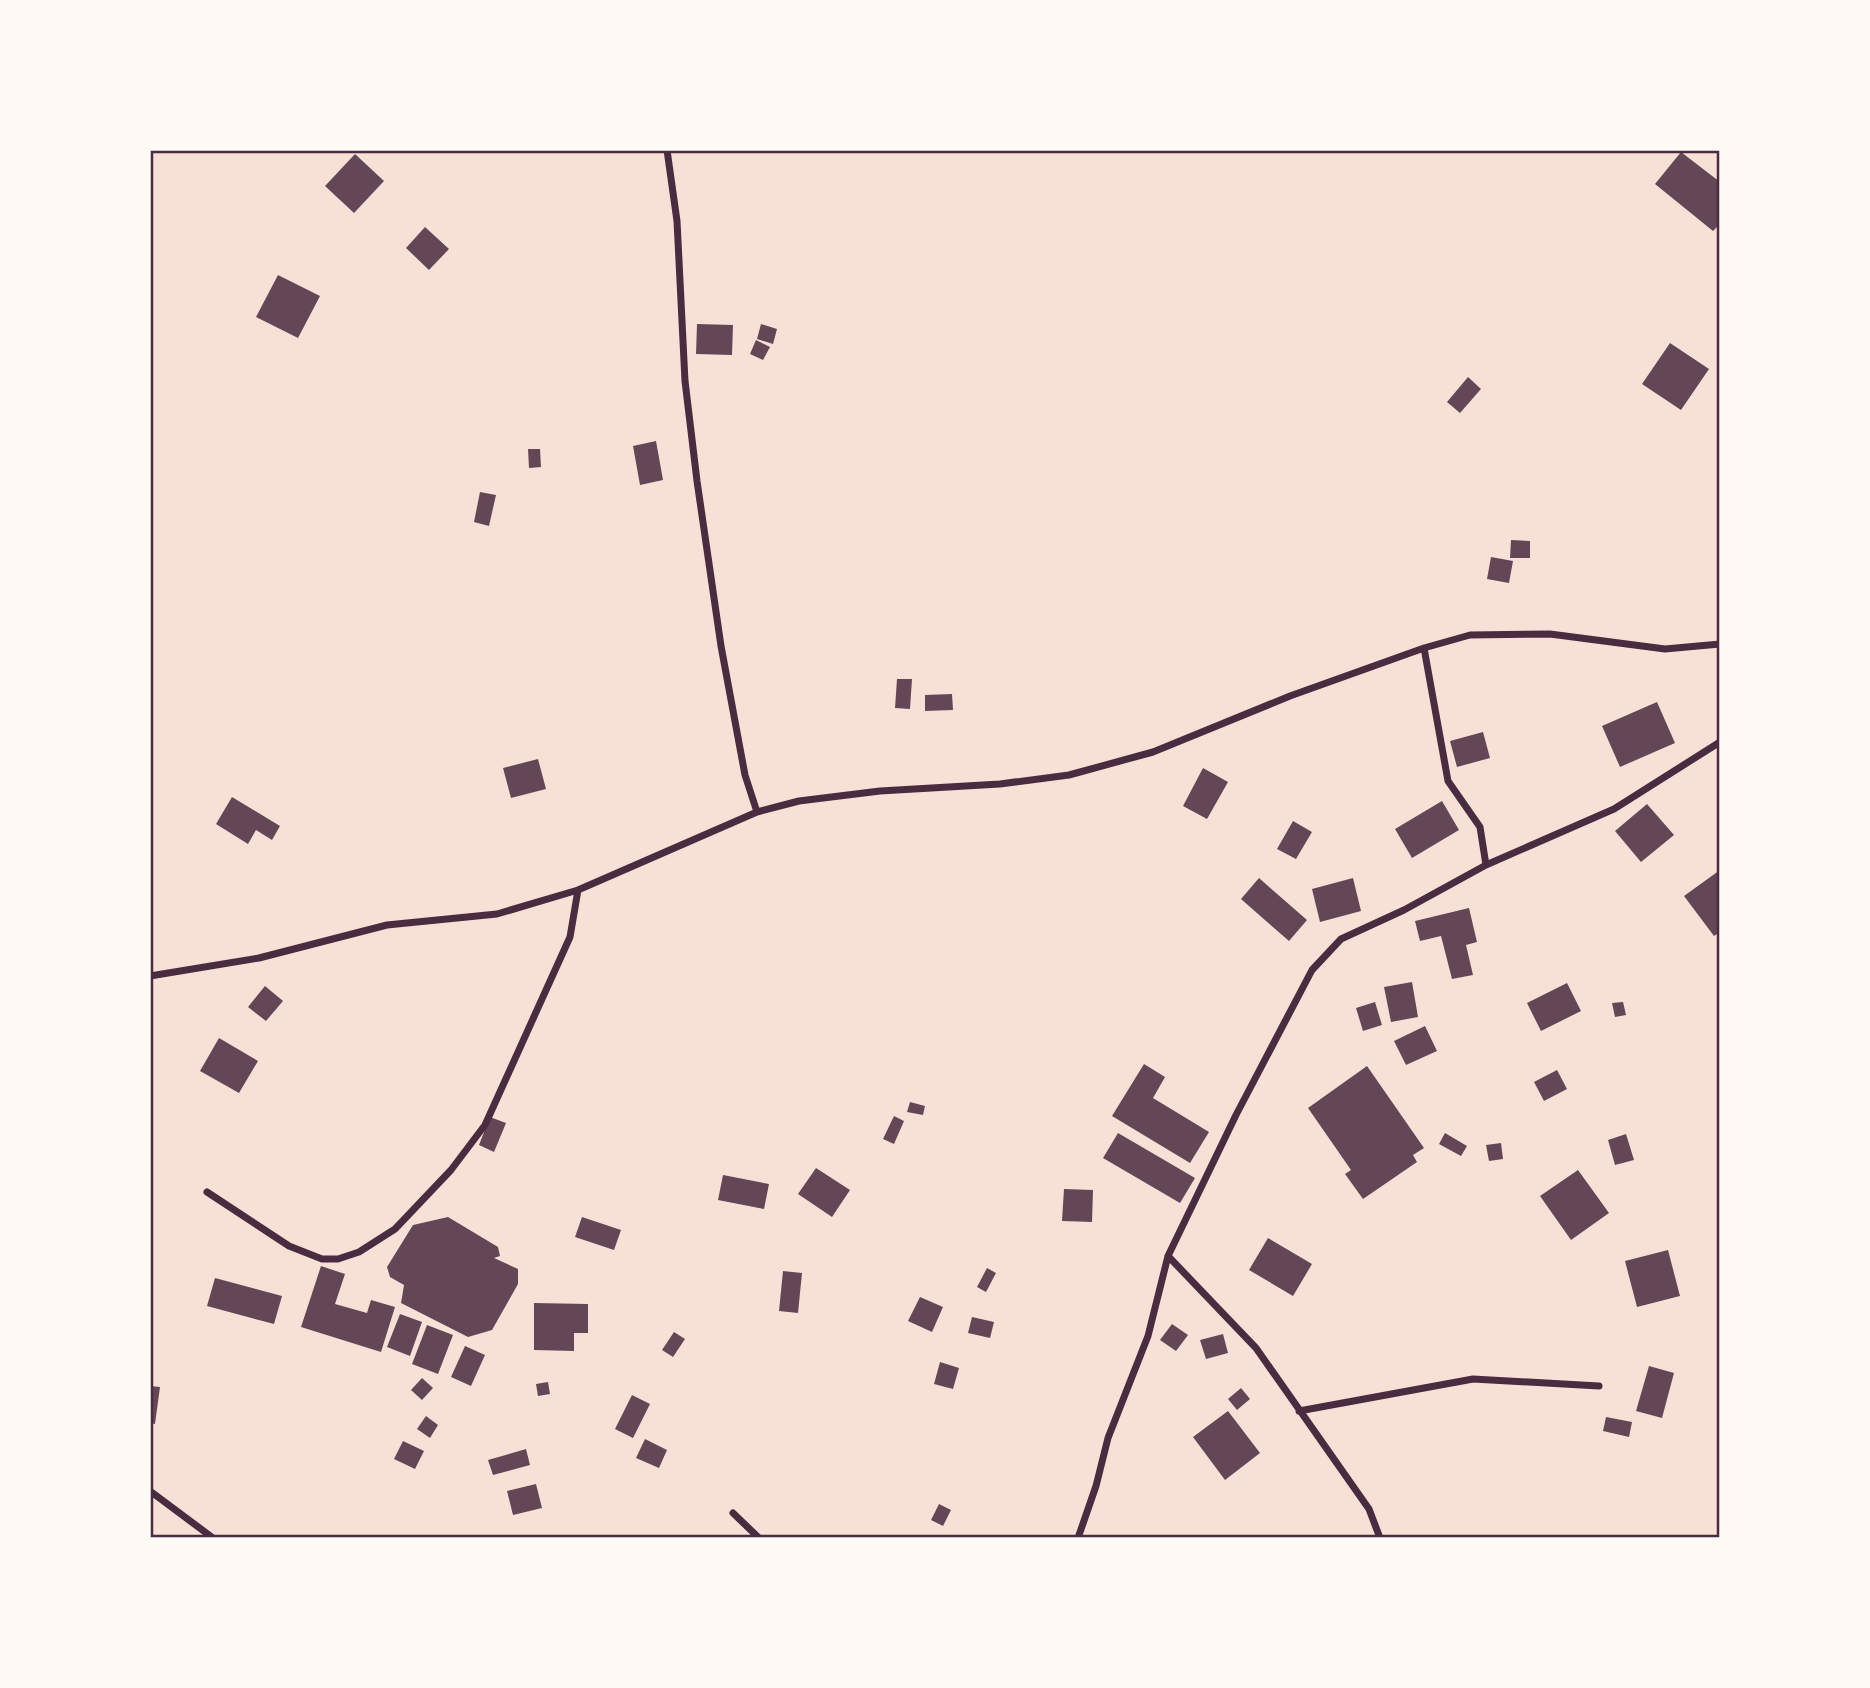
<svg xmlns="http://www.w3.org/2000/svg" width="1870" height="1688" font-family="'Sofia Sans Condensed',sans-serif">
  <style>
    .building { fill: #644757 }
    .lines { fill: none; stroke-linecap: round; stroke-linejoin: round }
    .minor { stroke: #4a2c40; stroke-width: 7 }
    .neatline { fill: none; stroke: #4a2c40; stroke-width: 2.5 }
  </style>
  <rect width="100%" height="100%" fill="#f7e1d7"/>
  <path class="building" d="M1681 152 1720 182V224L1713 231 1655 184Z
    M355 154 384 181 354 213 325 186Z
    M425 227 449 249 429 270 406 248Z
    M278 275 320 296 298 338 256 317Z
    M697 324 733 325 732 355 696 354Z
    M761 324 777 329 773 344 757 339Z
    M756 340 770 347 763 360 750 354Z
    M1670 343 1709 369 1681 410 1642 384Z
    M1468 377 1481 389 1460 413 1447 402Z
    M656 441 663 480 640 485 633 446Z
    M528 449H540L541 467 529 468Z
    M480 492 496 495 489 526 474 522Z
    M1511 540 1530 541V558H1510Z
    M1491 557 1513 561 1509 583 1487 579Z
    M897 679H912L910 709 895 708Z
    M952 694 953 710 925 711V695Z
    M1657 702 1675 743 1620 767 1602 726Z
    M1483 732 1490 758 1457 767 1450 741Z
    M538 759 546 789 511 798 503 768Z
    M1203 768 1228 782 1207 819 1183 806Z
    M232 797 280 826 272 840 256 830 248 844 216 824Z
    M1442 801 1459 830 1412 858 1395 829Z
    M1647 804 1674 835 1641 862 1615 831Z
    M1293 821 1312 832 1296 859 1277 849Z
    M1720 870V932L1714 936 1684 896Z
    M1259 878 1307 920 1289 941 1241 899Z
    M1353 878 1361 911 1320 922 1312 889Z
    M1469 908 1477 942 1466 945 1473 975 1452 979 1441 936 1420 941 1415 921Z
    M1412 982 1418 1017 1391 1022 1384 987Z
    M1567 983 1581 1011 1541 1031 1527 1003Z
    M265 986 283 1001 266 1021 248 1007Z
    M1375 1002 1382 1025 1363 1031 1356 1008Z
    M1623 1002 1626 1015 1615 1017 1612 1003Z
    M1425 1026 1437 1051 1406 1065 1394 1041Z
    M219 1038 258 1061 239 1093 200 1071Z
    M1144 1064 1165 1077 1153 1098 1209 1132 1190 1163 1112 1116Z
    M1367 1066 1424 1148 1413 1155 1417 1162 1363 1199 1345 1174 1351 1170 1308 1108Z
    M1557 1070 1567 1089 1544 1101 1534 1082Z
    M910 1102 925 1106 923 1115 907 1112Z
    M894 1116 904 1121 894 1144 883 1139Z
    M490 1117 506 1123 494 1152 479 1145Z
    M1118 1133 1195 1178 1180 1203 1103 1158Z
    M1445 1133 1467 1146 1461 1156 1439 1144Z
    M1626 1134 1634 1160 1615 1165 1608 1140Z
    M1501 1143 1503 1159 1489 1161 1486 1145Z
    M816 1168 850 1190 832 1217 798 1194Z
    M1578 1170 1609 1213 1571 1240 1540 1196Z
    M723 1175 769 1184 764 1209 718 1200Z
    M1064 1189 1093 1190 1092 1222 1062 1221Z
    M448 1217 498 1247 500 1256 494 1258 518 1269V1284L492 1330 468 1337 401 1303 404 1285 390 1277 387 1267 413 1225Z
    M582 1217 621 1230 614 1250 575 1237Z
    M1268 1238 1312 1264 1293 1296 1249 1270Z
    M1668 1250 1680 1296 1637 1307 1625 1261Z
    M321 1266 345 1274 335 1304 367 1313 371 1300 395 1307 381 1352 301 1327Z
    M987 1268 996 1273 986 1292 977 1287Z
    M783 1271 802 1273 798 1313 779 1311Z
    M215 1278 282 1296 274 1324 207 1306Z
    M920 1297 943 1307 932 1332 908 1321Z
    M534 1303 588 1304V1333H574V1351L534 1350Z
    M400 1314 422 1322 410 1356 387 1347Z
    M972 1317 994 1322 990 1338 968 1333Z
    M1172 1324 1188 1335 1176 1351 1160 1340Z
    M427 1325 453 1335 438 1374 412 1364Z
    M674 1332 685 1339 673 1357 662 1350Z
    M1223 1334 1228 1353 1206 1359 1200 1340Z
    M465 1346 485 1355 471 1386 451 1377Z
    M940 1362 959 1368 953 1389 934 1384Z
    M1649 1366 1674 1373 1662 1418 1636 1411Z
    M422 1378 433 1388 422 1400 411 1390Z
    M548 1382 550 1394 538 1396 536 1384Z
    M150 1386 160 1387 155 1424 150 1423Z
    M1241 1388 1250 1399 1237 1410 1228 1399Z
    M632 1395 650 1404 633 1438 615 1429Z
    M1228 1411 1260 1453 1225 1480 1193 1437Z
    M426 1416 438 1425 430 1438 417 1429Z
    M1606 1417 1632 1422 1629 1437 1603 1431Z
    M645 1439 667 1450 659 1468 636 1458Z
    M403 1441 424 1451 415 1469 394 1459Z
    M526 1449 530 1465 493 1475 488 1460Z
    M536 1484 542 1508 513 1515 507 1491Z
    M939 1504 951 1510 943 1526 931 1520Z"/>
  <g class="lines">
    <path class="minor" d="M667 150 677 221 685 381 697 481 721 646 745 775 757 812
      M1424 648 1448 781 1480 827 1486 865
      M150 976 259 958 387 925 497 914 578 890 757 812 799 801 880 791 1000 784 1069 775 1153 752 1290 696 1424 648 1470 635 1550 634 1665 649 1720 644
      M207 1192 289 1246 322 1259H338L359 1252 395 1229 451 1170 485 1125 570 937 578 890
      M1168 1256 1256 1348 1369 1509 1380 1538
      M1299 1411 1473 1379 1599 1386
      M150 1491 213 1538
      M733 1513 759 1538
      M1078 1538 1096 1486 1108 1438 1148 1336 1168 1256 1236 1115 1312 970 1341 939 1404 910 1486 865 1614 809 1720 742"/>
  </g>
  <rect width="1870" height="1688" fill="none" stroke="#fffaf5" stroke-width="304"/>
  <rect x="152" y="152" width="1566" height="1384" class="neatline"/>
</svg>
